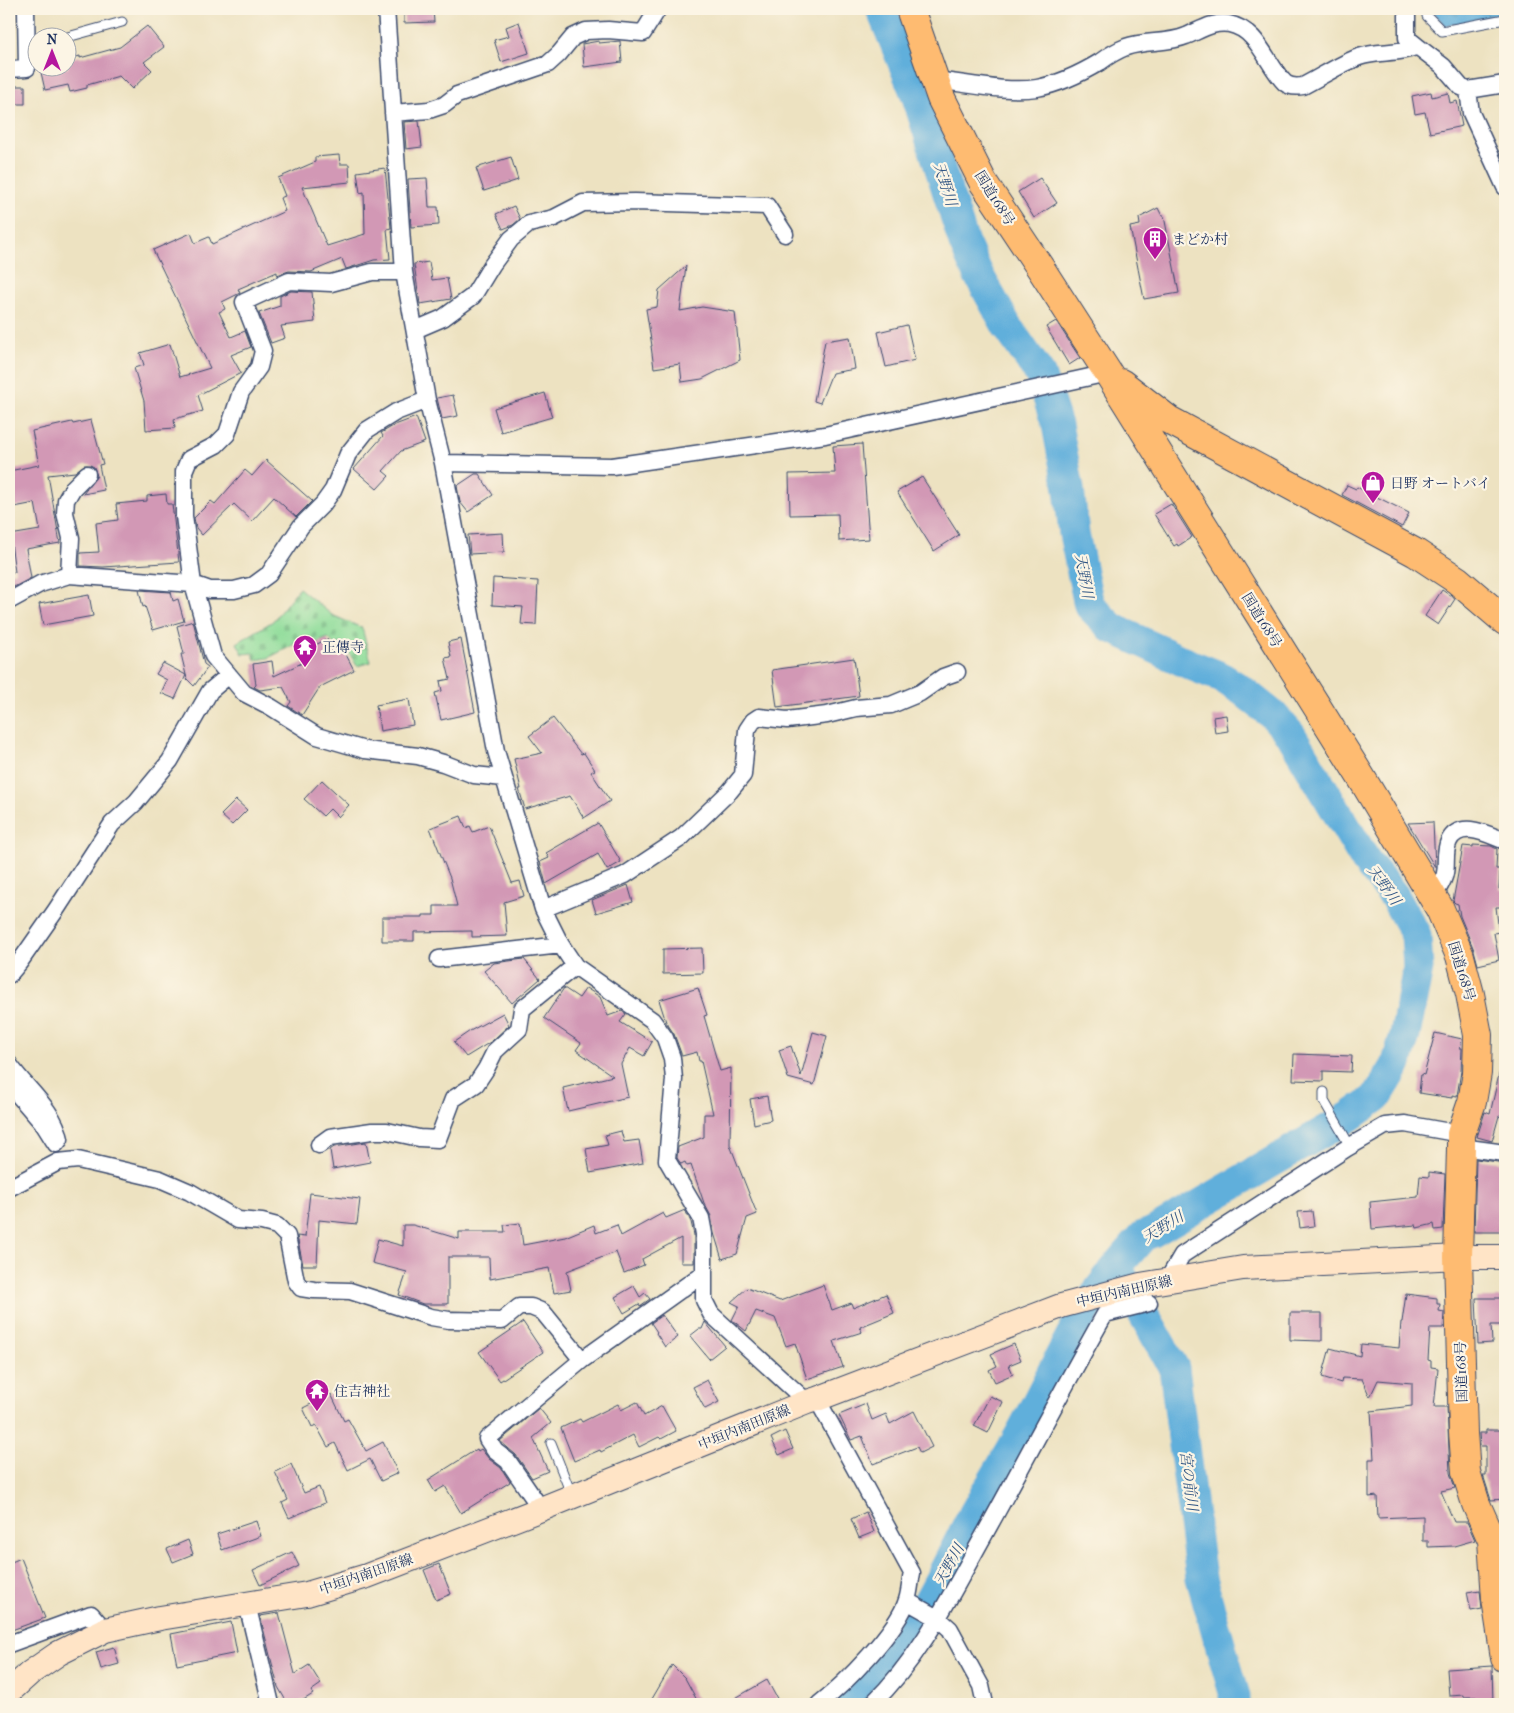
<svg xmlns="http://www.w3.org/2000/svg" width="1514" height="1713" font-family="'IM FELL French Canon','Noto Serif JP',serif">
  <style>
    .cemetery { fill: url(#cemetery-stones); stroke: #56867c }
    .water { fill: url(#water-ripples); stroke: #3e6f9c }
    .lines { fill: none; stroke-linecap: round; stroke-linejoin: round }
    .river { stroke: #61afdb; stroke-width: 31 }
    .building { fill: #d298b5 }
    .service-casing { stroke: #3a4a6d; stroke-width: 11 }
    .minor-casing { stroke: #3a4a6d; stroke-width: 19 }
    .secondary-casing { stroke: #3a4a6d; stroke-width: 26 }
    .trunk-casing { stroke: #3a4a6d; stroke-width: 30 }
    .service { stroke: #fff; stroke-width: 9 }
    .minor { stroke: #fff; stroke-width: 16 }
    .secondary { stroke: #ffe4c6; stroke-width: 24 }
    .trunk { stroke: #febb71; stroke-width: 28 }
    .labels { text-anchor: middle; stroke-width: 4.5; stroke-linejoin: round; paint-order: stroke }
    .street-label { font-size: 14px; fill: #1b2f5e; stroke: #fcf5e5 }
    .poi-label { font-size: 14px; fill: #1b2f5e; stroke: #fcf5e5; text-anchor: start }
    .water-label { font-size: 15px; font-style: italic; fill: #305584; stroke: #fcf5e5 }
  </style>
  <defs>
    <pattern id="cemetery-stones" width="16" height="16" patternUnits="userSpaceOnUse" patternTransform="scale(1.25)"><rect width="16" height="16" fill="#91dd9b"/><path d="M2 7V4a2 2 0 0 1 4 0v3zM10 15v-3a2 2 0 0 1 4 0v3z" fill="#7cbe88"/></pattern>
    <pattern id="water-ripples" width="26" height="14" patternUnits="userSpaceOnUse" patternTransform="scale(1.25)"><rect width="26" height="14" fill="#61afdb"/><path d="M2 4q2-2 4 0t4 0M15 11q2-2 4 0t4 0" fill="none" stroke="#4f8fb5"/></pattern>
  </defs>
  <rect width="100%" height="100%" fill="#fcf5e5"/>
  <filter id="ink" filterUnits="userSpaceOnUse"><feTurbulence type="fractalNoise" baseFrequency=".02" numOctaves="2"/><feDisplacementMap in="SourceGraphic" scale="10" xChannelSelector="R" yChannelSelector="G"/><feConvolveMatrix kernelMatrix="1 2 1 2 8 2 1 2 1" color-interpolation-filters="sRGB"/></filter>
  <filter id="wash" filterUnits="userSpaceOnUse"><feTurbulence type="fractalNoise" baseFrequency=".0096" numOctaves="4" result="noise"/><feDisplacementMap in="SourceGraphic" scale="20" xChannelSelector="R" yChannelSelector="G"/><feGaussianBlur stdDeviation="1.12" result="paint"/><feColorMatrix in="noise" values="0 0 0 0 0 0 0 0 0 0 0 0 0 0 0 0 0 1.4 0 .05"/><feComposite in="paint" operator="in"/></filter>
  <g filter="url(#wash)">
    <rect width="100%" height="100%" fill="#ede2c1"/>
    <path class="cemetery" d="M299 588 332 615 362 628 371 662 357 666 343 643 335 645 328 638 313 644 309 637 268 658 255 660 253 653 243 654 237 643 273 621Z"/>
    <path class="water" d="M1421 9H1505V14L1446 26 1433 13 1421 14Z"/>
    <g class="lines">
      <path class="river" d="M1121 1275 1174 1368 1201 1578 1235 1696V1704
        M849 1704C908 1652 932 1594 967 1526 985 1492 1006 1461 1024 1427 1048 1382 1069 1334 1098 1291 1111 1272 1128 1254 1143 1236L1153 1232 1349 1117 1377 1097 1396 1066 1405 1035 1418 968 1416 935 1394 896 1366 861 1291 735 1274 716 1243 691 1221 677 1191 665 1112 628 1089 605 1074 534 1069 489 1057 425 1040 374 1008 328 978 274 964 243 917 97 881 9"/>
    </g>
    <g id="blocks">
      <path class="building" d="M404 9H433L434 22 404 23Z
        M519 22 529 53 501 62 494 40 509 36 506 27Z
        M147 26 164 47 144 62 152 70 132 89 119 76 87 85V88L70 92 68 85 45 90 40 68H68V59L80 56V58L120 47Z
        M599 41V43L620 41 622 62 584 67 582 44Z
        M9 86H25V104H9Z
        M1431 92 1432 97 1448 93 1450 103 1457 101 1462 126 1430 133 1425 112 1415 114 1412 96Z
        M419 121 422 147 406 149 404 122Z
        M339 155 340 164H349L350 182 302 187 327 246 365 234 364 192 360 193 357 172 385 168 391 228 387 229 390 259 374 260 346 269 342 259 311 272 289 271 277 275V272L238 289 240 293 222 302 225 309 219 312 231 337 245 331 251 347 231 355 241 373 198 395 203 411 174 419 175 428 146 430 144 401 134 368 144 365 140 353 170 344 180 377 210 368 153 250 191 233 195 243 209 237 212 244 285 211 280 198 285 196 278 178 315 162V157Z
        M511 157 518 180 484 191 476 168Z
        M427 178 429 207H438L439 225 411 227 408 179Z
        M1040 178 1057 203 1034 218 1018 192Z
        M514 206 520 219 513 225 503 229 496 214Z
        M1158 208 1162 216H1164L1179 293 1144 299 1130 227 1140 225 1139 218Z
        M429 262 432 280 447 278 451 299 420 304 414 264Z
        M686 266 680 311 702 307 735 312 740 360 702 379 682 382 680 364 654 368 651 346H652L646 309 657 307 659 290Z
        M291 291 312 292 315 322 281 326 285 338 271 343 259 313 280 306V296Z
        M1056 321 1080 358 1069 365 1046 327Z
        M907 325 915 360 886 367 878 332Z
        M850 337 855 369 832 373 820 403 814 401 825 341Z
        M545 393 552 417 501 432 494 408Z
        M453 395 458 416 442 419 437 398Z
        M416 417 425 442 401 451 383 471 389 476 377 489 354 469 383 436 381 433 395 425Z
        M91 420 103 464 99 465 104 490 83 494 97 476 94 467 90 465H84L75 472 48 475 60 543 26 549 31 578 16 586 9 587V573L15 572 10 535 40 530 35 503 9 508V471L39 465 32 431 72 422 73 424Z
        M862 444 869 539 839 541 838 514 790 515 789 474 835 473 833 446Z
        M266 460 312 501 296 517 274 497 252 521 234 504 202 535 196 528 194 518 211 501 215 504 245 470 252 476Z
        M475 474H479L493 495 468 512 460 502 457 486Z
        M922 477 959 535 934 551 897 492Z
        M1347 485 1356 489 1357 487 1409 513 1402 527 1342 495Z
        M166 494 167 504H172L179 562 103 567 80 566V553L99 552 96 523 118 520 116 504 147 501V496Z
        M1171 504 1192 537 1178 546 1177 544 1174 546 1154 514Z
        M503 533 504 552 470 554 468 535Z
        M493 578 538 581 536 625 521 624 523 607 492 605Z
        M139 590 171 592 173 601 178 599 184 621 153 630 145 606 143 607Z
        M1442 590 1455 599 1438 625 1425 616Z
        M89 595 93 616 43 625 39 604Z
        M193 621 204 664 208 667 194 686 187 679 181 654H184L177 626Z
        M327 639 332 650 341 645 354 670 320 687 302 715 288 706 291 702 283 687 260 690 254 687 256 685 253 664 272 661 274 676 304 662 300 653Z
        M461 639 475 712 441 720 435 693 442 691 440 681 450 679 445 658 451 657 448 642Z
        M854 658 859 696 777 707 772 670Z
        M163 663 186 675 175 699 161 693 167 680 156 674Z
        M409 699 413 725 380 731 376 705Z
        M1226 715 1228 731 1215 733 1213 717Z
        M553 718 581 754 584 753 595 770 591 772 610 801 584 818 570 796 525 809 519 789H521L514 759 542 753 529 736Z
        M322 780 349 805 338 817 330 809 323 816 304 799Z
        M236 800 247 810 232 825 221 815Z
        M461 816 466 828 470 826 473 832 489 826 512 883 520 881 524 896 504 902 507 936 472 937V931L414 932V941H382V917H423V915H434V906H457L450 878 430 828Z
        M1433 822 1435 867 1408 823Z
        M598 823 621 862 607 870 598 854 546 884 540 862 549 858 546 853Z
        M1473 845 1491 846 1497 849 1496 869H1499L1500 872 1499 889H1505V907H1496L1499 932 1494 933 1499 960 1478 965 1474 950 1460 916 1458 904 1455 903 1453 901 1463 846 1473 847Z
        M628 885 633 902 596 913 592 900Z
        M702 948 703 973 663 974V949Z
        M524 959 540 979 512 1003 484 971 494 963Z
        M564 988 579 998 586 988 600 997 608 1016 622 1011 626 1014 620 1022 652 1042 644 1056 630 1048 621 1064 628 1097 568 1111 563 1088 613 1076 576 1050 581 1043 544 1018Z
        M698 988 707 1015 704 1016 720 1071 731 1068 730 1145 757 1214 747 1218 737 1254 722 1259 714 1233 711 1216 704 1203 691 1165 687 1166 685 1162 681 1164 677 1158 678 1147 704 1137V1114H713L701 1061H699L697 1052 682 1056 674 1034 666 1022 659 1000Z
        M503 1013 509 1025 492 1041 466 1057 454 1042 470 1031Z
        M813 1032 827 1036 814 1085 788 1078 779 1050 791 1046 801 1076Z
        M1435 1033 1462 1039 1460 1048H1462L1461 1071 1457 1096 1452 1095V1098L1419 1093 1421 1074 1424 1075Z
        M1294 1054 1352 1056 1351 1072 1323 1071V1081L1293 1080Z
        M1500 1070 1505 1071V1118L1499 1116 1492 1141 1477 1137 1485 1112 1490 1114Z
        M767 1096 771 1120 754 1124 750 1099Z
        M621 1131 624 1142 639 1140 643 1163 590 1173 586 1149 608 1145 605 1135Z
        M366 1142 370 1162 333 1169 330 1150 334 1147Z
        M1476 1159 1505 1163V1230H1503V1232H1474Z
        M1429 1172 1445 1174 1443 1229 1435 1230 1434 1224 1417 1228 1416 1225 1372 1229 1370 1202 1418 1197 1420 1176 1429 1177Z
        M310 1193 360 1199 357 1224 319 1220 317 1265H303L297 1236 305 1237Z
        M685 1210 691 1222 694 1235V1263H681V1238L642 1259 644 1265 624 1273 616 1252 567 1271 571 1290 554 1293 549 1268 490 1279 489 1257H448V1304H423L399 1295 407 1272 372 1263 378 1239 403 1246V1225H413L459 1239V1232H505L504 1225 520 1223 523 1245 565 1237 594 1225 596 1233 617 1225 621 1236 663 1213 666 1218Z
        M1312 1211 1314 1226 1300 1228 1298 1212Z
        M823 1285 832 1310 851 1303 853 1308 886 1294 894 1313 860 1327 862 1332 834 1341 843 1367 807 1379 795 1343 786 1346 775 1318 756 1311 746 1331 732 1320 739 1306 731 1302 747 1288 780 1301Z
        M634 1286 640 1297 645 1293 650 1299 640 1306 639 1304 624 1313 615 1297Z
        M1406 1294 1437 1298V1304H1440L1439 1311 1444 1312 1443 1328H1430L1428 1360 1431 1361V1367L1438 1368 1434 1407H1447L1450 1473 1455 1488 1441 1491 1454 1522H1467L1475 1540 1454 1546 1428 1547V1541H1423V1516L1378 1518 1377 1496 1369 1497V1459H1374L1371 1411 1412 1406V1383L1378 1380 1370 1397 1362 1379 1342 1378 1341 1383 1322 1377 1330 1348 1360 1356 1361 1344 1399 1348 1401 1322H1402Z
        M1476 1298H1505V1322H1502V1325H1491L1492 1343 1478 1344Z
        M1290 1313H1322V1341L1290 1340Z
        M662 1315 678 1337 665 1347 656 1333 657 1332 651 1323Z
        M523 1322 543 1352 500 1381 479 1352Z
        M705 1322 725 1346 709 1359 690 1336 699 1329H702Z
        M1014 1344 1021 1360 1009 1365 1013 1374 995 1382 989 1370 997 1366 991 1354Z
        M707 1380 719 1402 705 1409 693 1387Z
        M331 1394 344 1421 348 1419 366 1451 383 1442 398 1473 381 1481 370 1459 348 1470 335 1443 328 1447 316 1425 312 1427 303 1408Z
        M990 1396 1003 1402 988 1433 974 1426Z
        M637 1402 644 1416 662 1406 676 1431 661 1439 659 1437 639 1447 633 1435 601 1452 600 1450 574 1461 561 1428 580 1419 582 1422 618 1404 621 1410Z
        M866 1404 872 1420 886 1414 890 1424 914 1411 932 1447 920 1453 917 1447 873 1464 862 1436 851 1440 839 1415Z
        M539 1408 551 1423 533 1438 548 1471 532 1478 516 1455 500 1441Z
        M1486 1430H1505V1499L1491 1500 1483 1475H1486V1446H1480L1479 1433H1486Z
        M785 1431 793 1449 779 1455 771 1438Z
        M477 1449 478 1451 481 1449 489 1459 501 1468 510 1482 461 1513 445 1486 435 1492 428 1480Z
        M291 1464 304 1493 319 1487 325 1503 289 1518 282 1503 288 1500 275 1472Z
        M866 1512 874 1532 859 1538 851 1519Z
        M256 1521 261 1536 222 1550 217 1534Z
        M188 1540 193 1554 173 1562 167 1549Z
        M292 1552 299 1566 260 1585 253 1570Z
        M21 1558 45 1618 9 1631V1563Z
        M439 1564 451 1594 436 1600 424 1570Z
        M1480 1590 1482 1609 1471 1611 1467 1592Z
        M279 1613 295 1674 309 1665 321 1684 311 1691 313 1694 297 1704H288L278 1687 260 1616Z
        M231 1622 237 1653 177 1665 171 1634Z
        M114 1647 119 1664 101 1669 96 1652Z
        M672 1665 685 1678 699 1704H649Z
        M1492 1666 1493 1704H1476V1697H1464V1695L1449 1696 1447 1669Z
        M767 1680 780 1704H725Z"/>
    </g>
  </g>
  <g filter="url(#ink)">
    <use href="#blocks" fill-opacity="0" stroke="#3a4a6d" stroke-width="1"/>
    <g class="lines">
      <defs>
        <path id="service" d="M1427 16 1442 31 1505 19
          M64 38 122 22
          M1324 1092V1101L1350 1146
          M551 1443 572 1496"/>
        <path id="minor" d="M386 9 404 272 427 400 443 463 496 751 543 909 561 945 575 966 652 1020 665 1038 672 1058 674 1079 667 1160 701 1218 704 1234V1300L711 1314 807 1402
          M1407 9V38L1417 46
          M9 69 27 68 26 9
          M935 80C965 83 1007 93 1037 88 1059 84 1080 74 1100 62 1108 56 1116 51 1126 47 1145 40 1167 44 1186 36 1199 31 1213 21 1229 24 1259 30 1266 64 1285 83 1290 87 1297 87 1303 86 1321 77 1340 64 1359 57 1378 50 1399 55 1417 46L1443 66 1461 87 1468 90 1505 84
          M1468 90 1471 113 1505 187
          M393 113 429 110 444 105 457 95 548 64 559 54 573 37 586 31 608 30 643 33 658 9
          M404 272H372L331 283 289 281 244 302 263 351 259 367 241 392 227 434 216 445 189 459 184 471V516L193 584 213 656 244 693 271 707 317 736 365 750 418 756 443 763 474 775 504 778
          M415 330 443 318 473 296 492 265 511 239 529 224 554 218 583 203 635 202 767 206 785 234
          M443 463 612 466 825 435 1108 373
          M69 575 71 538 65 513 66 500 73 488 87 474
          M9 601 40 584 69 575 193 584 210 590H234L254 585 269 574 301 526 323 504 333 490 348 454 367 430 396 412 427 400
          M1433 898C1437 890 1444 881 1445 873 1447 863 1444 851 1449 841 1460 819 1489 835 1505 841
          M543 909 625 875 681 838 730 791 743 775 747 730 753 721 759 717 787 720 827 715 856 708 891 705 920 693 943 677 957 672
          M439 959 561 945
          M9 975 19 963 56 910 112 824 136 802 170 761 210 691 229 675
          M9 1064C26 1089 54 1109 60 1139L56 1144
          M9 1084 44 1125 54 1141
          M319 1145 330 1137 372 1131H387L419 1138 438 1139 453 1099 476 1084 486 1069 495 1051 519 1029 522 1009 575 966
          M1461 1147 1505 1153
          M9 1188 58 1162 78 1160 160 1179 190 1192 238 1220 262 1222 277 1226 287 1236 296 1281 301 1288 314 1290 350 1291 431 1317 449 1320 502 1321 519 1307H531L543 1312 582 1360
          M1168 1279 1182 1255 1347 1148 1385 1126 1405 1124 1461 1134
          M817 1399 912 1573C910 1582 910 1591 907 1600 898 1630 845 1684 819 1704
          M541 1509 508 1461 495 1451 487 1439 582 1360 704 1273
          M907 1601 939 1619 950 1629 981 1686 985 1704
          M247 1604 271 1704
          M9 1644 91 1614 105 1630
          M872 1704C921 1657 950 1596 983 1537 1024 1463 1063 1388 1105 1314L1149 1303"/>
        <path id="secondary" d="M9 1692 30 1673 59 1653 105 1630 160 1618 307 1594 367 1576 541 1509 807 1402 817 1399 1061 1306 1140 1285 1243 1268 1458 1257H1505"/>
        <path id="trunk" d="M910 9 941 98 983 182 1041 269 1108 373 1361 777 1440 909 1460 956 1470 994 1478 1035 1477 1073 1472 1102 1461 1134V1147L1458 1257 1463 1433 1466 1472 1476 1504 1492 1540 1496 1599 1505 1658
          M1121 383 1169 420 1416 553 1457 580 1505 621"/>
      </defs>
      <use href="#service" class="service-casing"/>
      <use href="#minor" class="minor-casing"/>
      <use href="#secondary" class="secondary-casing"/>
      <use href="#trunk" class="trunk-casing"/>
      <use href="#service" class="service"/>
      <use href="#minor" class="minor"/>
      <use href="#secondary" class="secondary"/>
      <use href="#trunk" class="trunk"/>
    </g>
  </g>
  <defs>
    <symbol id="building-pin" viewBox="-11 -11 22 30"><path d="M0 17L-7.5 6A9.5 9.5 0 1 1 7.5 6Z" fill="#b5179e" stroke="#fcf5e5"/><path d="M-4-6H4V6H1V3H-1V6H-4ZM-2.5-4.3h1.7v1.8h-1.7ZM.8-4.3h1.7v1.8H.8ZM-2.5-1h1.7V.8h-1.7ZM.8-1h1.7V.8H.8Z" fill="#fff"/></symbol>
    <symbol id="shop-pin" viewBox="-11 -11 22 30"><path d="M0 17L-7.5 6A9.5 9.5 0 1 1 7.5 6Z" fill="#b5179e" stroke="#fcf5e5"/><path d="M-5-2.5h2.3a2.7 3.5 0 0 1 5.4 0H5L5.5 6h-11ZM-1.5-2.5h3a1.5 2.3 0 0 0-3 0Z" fill="#fff"/></symbol>
    <symbol id="temple-pin" viewBox="-11 -11 22 30"><path d="M0 17L-7.5 6A9.5 9.5 0 1 1 7.5 6Z" fill="#b5179e" stroke="#fcf5e5"/><path d="M0-6L5-2H3V0L6.5 2.5H4V6H1.5V3h-3V6H-4V2.5H-6.5L-3 0V-2H-5Z" fill="#fff"/></symbol>
  </defs>
  <g fill-rule="evenodd">
    <use href="#building-pin" x="1141" y="225" width="28" height="38"/>
    <use href="#shop-pin" x="1359" y="469" width="28" height="38"/>
    <use href="#temple-pin" x="291" y="633" width="28" height="38"/>
    <use href="#temple-pin" x="303" y="1377" width="28" height="38"/>
  </g>
  <g class="labels">
    <g class="street-label">
      <text transform="translate(995 198) rotate(58)" y="5">国道168号</text>
      <text transform="translate(1262 620) rotate(58)" y="5">国道168号</text>
      <text transform="translate(1462 971) rotate(73)" y="5">国道168号</text>
      <text transform="translate(1124 1291) rotate(-13)" y="5">中垣内南田原線</text>
      <text transform="translate(1461 1372) rotate(-92)" y="5">国道168号</text>
      <text transform="translate(744 1427) rotate(-22)" y="5">中垣内南田原線</text>
      <text transform="translate(366 1574) rotate(-19)" y="5">中垣内南田原線</text>
    </g>
    <g class="poi-label">
      <text x="1172" y="244">まどか村</text>
      <text x="1390" y="488">日野 オートバイ</text>
      <text x="322" y="652">正傳寺</text>
      <text x="334" y="1396">住吉神社</text>
    </g>
    <g class="water-label">
      <text transform="translate(945 184) rotate(72)" y="5">天野川</text>
      <text transform="translate(1084 576) rotate(80)" y="5">天野川</text>
      <text transform="translate(1384 885) rotate(54)" y="5">天野川</text>
      <text transform="translate(1163 1227) rotate(-32)" y="5">天野川</text>
      <text transform="translate(1189 1481) rotate(83)" y="5">宮の前川</text>
      <text transform="translate(949 1565) rotate(-61)" y="5">天野川</text>
    </g>
  </g>
  <rect width="1514" height="1713" fill="none" stroke="#fcf5e5" stroke-width="30"/>
  <g transform="translate(52 52)"><circle r="24" fill="#fcf5e5" stroke="#a2a6af"/>
  <path d="M0-4L9 19L0 12L-9 19Z" fill="#b5179e"/>
  <text y="-8" font-size="14" font-weight="bold" text-anchor="middle" fill="#1b2f5e">N</text>
  </g>
</svg>
